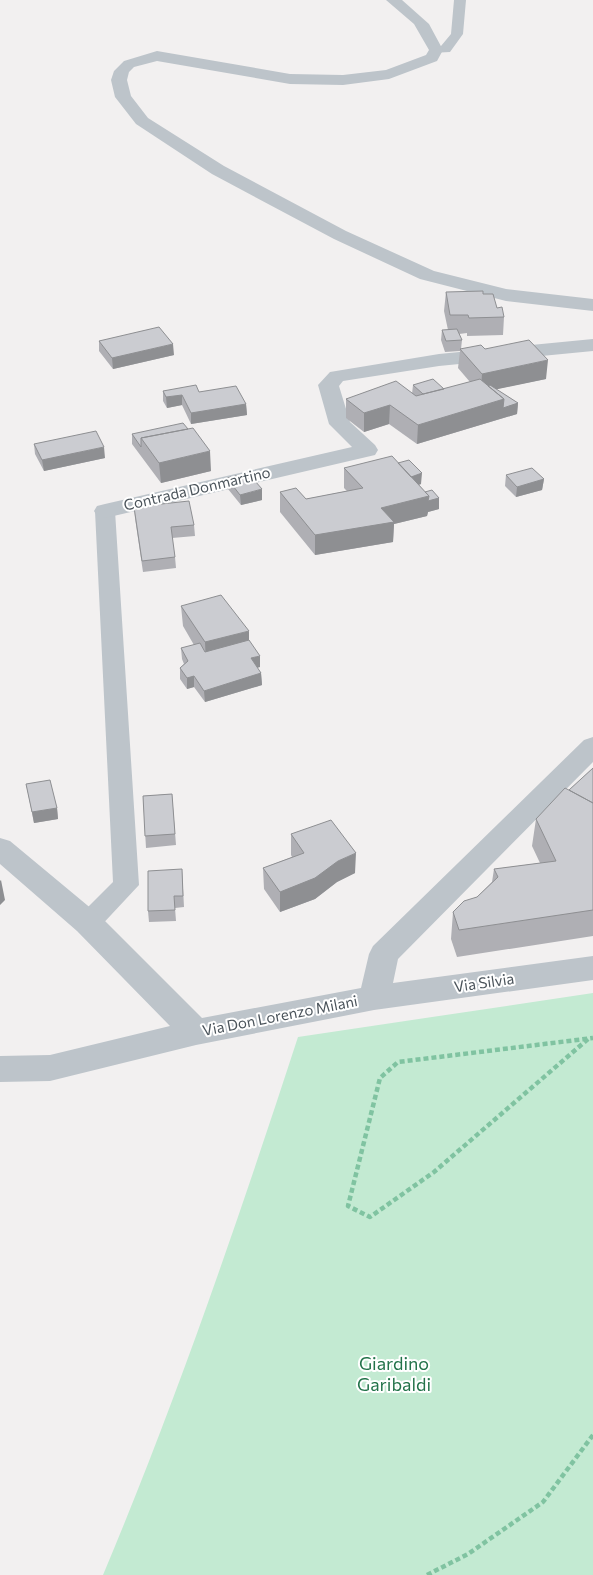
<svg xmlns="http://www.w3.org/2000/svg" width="593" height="1575" font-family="Commissioner,sans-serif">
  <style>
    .green { fill: #c3ead2 }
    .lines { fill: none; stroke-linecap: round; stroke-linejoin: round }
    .path { stroke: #80c3a1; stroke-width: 4.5; stroke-dasharray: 5 3; stroke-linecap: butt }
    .lane { fill: #bdc4ca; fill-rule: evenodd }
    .street { fill: #bdc4ca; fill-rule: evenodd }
    .wall { fill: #afafb4 }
    .shaded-wall { fill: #8e8f92 }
    .building { fill: #cbccd1; stroke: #8e8f92 }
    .labels { text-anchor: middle; stroke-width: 4; stroke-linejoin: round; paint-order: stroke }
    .street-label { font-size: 15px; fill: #4a535a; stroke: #fff }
    .near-park-label { font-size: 18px; fill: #23734a; stroke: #fff }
  </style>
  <rect width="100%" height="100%" fill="#f2f0f0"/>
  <path class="green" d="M593 993V1575H103C177 1399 239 1218 298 1037Z"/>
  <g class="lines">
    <path class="path" d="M588 1039 434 1172 370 1217 348 1206 380 1078 398 1062 593 1038
      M427 1575 468 1554 543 1502 593 1435"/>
    <path class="lane" d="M454 0H466L463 34 450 52 431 53 430 50 431 47 441 46 451 34Z
      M105 505 112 507 115 511 139 885 97 930 88 933 79 930 75 923 79 916 113 882 95 511 98 507Z"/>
    <path class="street" d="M386 0H402L429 24 443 50 437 61 389 79 343 85 290 84 157 61 134 67 129 72 127 80 131 96 148 118 224 166 346 231 434 271 506 289 593 299V311L506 301 420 279 334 239 212 174 136 124 115 97 111 80 114 71 124 61 157 51 290 74 343 75 386 70 426 55 429 50 414 24Z
      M593 339V351L439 366 343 381 339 386 350 422 375 445 378 450 375 455 105 518 97 516 94 511 97 506 105 504 352 447 329 424 318 385 330 372 439 354Z
      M593 737V762L398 959 393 983 593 956V980L374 1010 196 1045 50 1081 0 1082V1056L50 1055 170 1026 77 931 0 864V838L10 841 99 915 202 1018 361 988 369 954 373 946 584 740Z"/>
  </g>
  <path class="wall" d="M446 292 483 294 497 308 504 317 503 335 467 336V333L459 334 462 340 461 349H485L546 379 496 389 518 403 517 414 417 444 389 424 364 432 346 418V399L412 394 413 385 444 389 470 382 458 368 460 351 445 352 441 340 442 330H448L444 311Z
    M99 341 174 355 113 369 99 351Z
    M163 391 199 392 246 404 247 415 191 424 182 405 167 408 163 401Z
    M132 434 211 471 161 483 132 444Z
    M34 444 105 458 44 471 35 454Z
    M398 463 421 484 419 485 425 492 439 498V509L428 512 427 516 394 524 393 542 315 555 280 512V492L306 499 347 491 344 488V468Z
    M506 475 544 479 542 490 516 497 505 486Z
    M227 478 262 500 241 505 228 489Z
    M134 507 194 525 195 536 172 538 175 557 176 568 143 572 135 518Z
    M181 606 249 640 260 667 257 668 261 673 262 685 205 702 194 687 187 689 180 679V668L184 664 182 659 181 648 194 645 183 626Z
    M593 768V936L457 957 451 939 453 912 477 897 492 882 494 869 540 863 532 846 536 819 569 790Z
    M26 784 57 808 58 819 34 823Z
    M172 794 176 845 146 848 143 796Z
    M291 834 355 873 337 882 315 899 280 912 264 889 263 868 292 857 291 855Z
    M182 869 184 907 175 908 176 921 149 922 148 911Z"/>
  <path class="shaded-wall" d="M173 344 174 355 113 369 112 358Z
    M548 360 546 379 484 392 481 389 482 374Z
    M182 395V405L167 408 166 397Z
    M504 399 518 403 517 414 417 444 418 425Z
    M246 404 247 415 191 424V413Z
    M390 405 389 424 364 432V413Z
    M104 447 105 458 44 471 42 460Z
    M210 451 211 471 161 483 159 463Z
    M422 473 421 484 408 488 409 477Z
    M544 479 542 490 516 497 517 487Z
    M262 489V500L241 505 240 495Z
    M429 496 439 498V509L428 512 427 516 394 524 393 542 315 555V535L381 508Z
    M249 631V652L206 663 205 642Z
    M260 656V667L251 669V658Z
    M261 673 262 685 205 702 204 691Z
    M194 676V687L187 689V678Z
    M57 808 58 819 34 823 32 812Z
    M356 853 355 873 337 882 315 899 280 912V892L338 861Z
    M1 880 5 900 0 905V881Z"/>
  <path class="building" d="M483 291V294H493L497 308 502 307 504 317 469 318 468 315H450L446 292Z
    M159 327 173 344 112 358 99 341Z
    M457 329 462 340 446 341 442 330Z
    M529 340 548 360 482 374 460 349 481 345 485 349Z
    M433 379 444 389 423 394 413 385Z
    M480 379 504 399 418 425 390 405 364 413 346 399 396 381 416 396Z
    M196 385 199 392 236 386 246 404 191 413 182 395 166 397 163 391Z
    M490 385 518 403 503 408 504 399 488 386Z
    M183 423 188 429 141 438V447L132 434Z
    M193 428 210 451 159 463 141 438Z
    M96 431 104 447 42 460 34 444Z
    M392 456 429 496 381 508 394 522 315 535 280 492 296 488 306 499 363 488 344 468Z
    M409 460 422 473 411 477 398 463Z
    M532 468 544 479 517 487 506 475Z
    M248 473 262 489 240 495 227 478Z
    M432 490 439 498 428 501 429 496 425 492Z
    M189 501 194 525 171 527 175 557 142 561 134 507Z
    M221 595 249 631 205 642 181 606Z
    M249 640 260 656 251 658 261 673 204 691 194 676 187 678 180 668 188 661 181 648 200 643 205 652Z
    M593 768V803L569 790Z
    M50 780 57 808 32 812 26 784Z
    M565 788 593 803V910L459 930 453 912 464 901 477 897 498 877 494 869 556 861 536 819Z
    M172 794 175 834 145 836 143 796Z
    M331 820 356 853 338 861 315 878 280 892 263 868 304 853 291 834Z
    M182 869 183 896H174L175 910 148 911V871Z"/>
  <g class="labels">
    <g class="street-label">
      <text transform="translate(197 489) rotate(-13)" y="5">Contrada Donmartino</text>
      <text transform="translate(484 983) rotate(-8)" y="5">Via Silvia</text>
      <text transform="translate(280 1016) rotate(-11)" y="5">Via Don Lorenzo Milani</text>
    </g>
    <g class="near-park-label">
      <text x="394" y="1370">Giardino<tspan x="394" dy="21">Garibaldi</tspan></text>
    </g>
  </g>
</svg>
